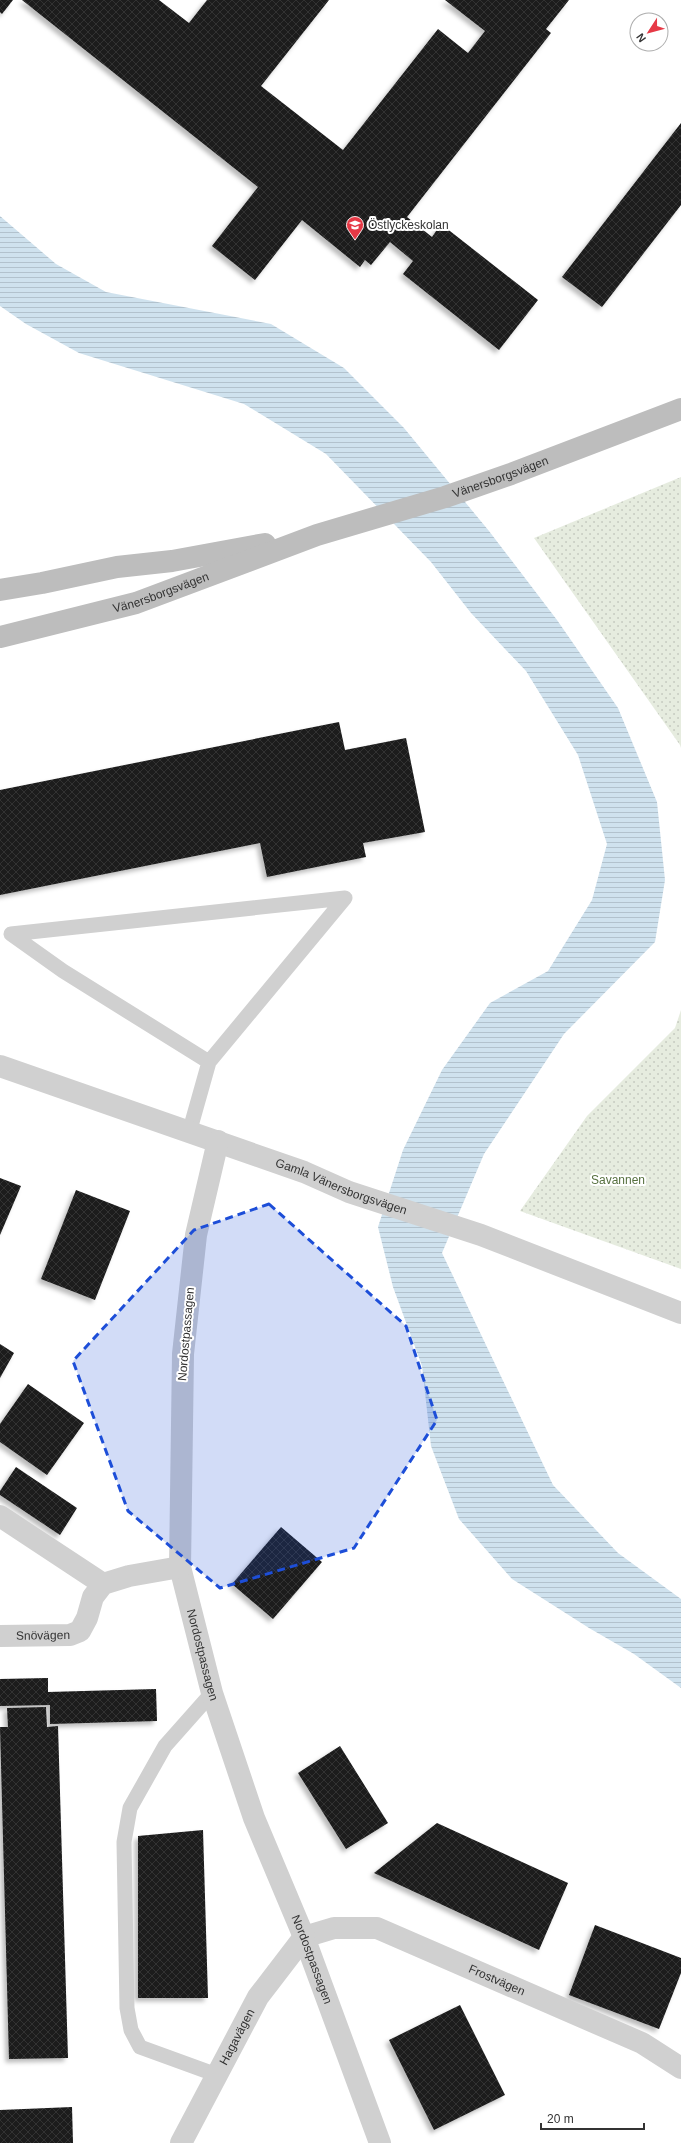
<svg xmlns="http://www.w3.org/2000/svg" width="681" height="2143" font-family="Arial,sans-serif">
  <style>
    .park { fill: url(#park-dots) }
    .water { fill: url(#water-rules) }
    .building { fill: url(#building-cross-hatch); filter: url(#shadow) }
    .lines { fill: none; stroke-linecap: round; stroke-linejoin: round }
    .service { stroke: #d0d0d0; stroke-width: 15 }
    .minor { stroke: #d0d0d0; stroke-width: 22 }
    .secondary { stroke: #bdbdbd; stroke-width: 22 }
    .marked { fill: #1d4ed8; fill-opacity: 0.2; stroke: #1d4ed8; stroke-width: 3; stroke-dasharray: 8 5; stroke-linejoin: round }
    .labels { text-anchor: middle; stroke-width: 4; stroke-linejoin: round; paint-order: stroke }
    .poi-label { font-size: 12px; fill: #333; stroke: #fff; text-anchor: start }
    .street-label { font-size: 12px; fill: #333; stroke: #fff }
    .park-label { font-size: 12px; fill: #56703f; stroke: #fff }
  </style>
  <defs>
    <pattern id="park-dots" width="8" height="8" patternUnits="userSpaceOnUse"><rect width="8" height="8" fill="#e6ecdf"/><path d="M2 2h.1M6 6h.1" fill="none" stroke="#c6cbc0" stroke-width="1.8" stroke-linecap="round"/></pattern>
    <pattern id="water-rules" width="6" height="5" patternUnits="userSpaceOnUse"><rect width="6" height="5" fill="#cfe2ee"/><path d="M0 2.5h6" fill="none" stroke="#b2c2cd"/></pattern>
    <pattern id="building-cross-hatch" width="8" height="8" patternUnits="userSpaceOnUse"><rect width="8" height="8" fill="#1a1a1a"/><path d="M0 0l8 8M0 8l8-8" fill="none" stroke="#333"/></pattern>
    <filter id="shadow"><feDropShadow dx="-3.5" dy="3.5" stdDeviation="2" flood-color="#0004"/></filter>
  </defs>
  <rect width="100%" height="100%" fill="#fff"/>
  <path class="park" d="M681 477V748L680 745 534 538Z
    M681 1010V1269L520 1211 587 1116 675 1028Z"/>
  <path class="water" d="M0 216 56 264 106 292 271 324 344 368 404 428 489 531 557 620 618 708 657 802 665 880 655 942 564 1034 484 1154 442 1253 553 1485 618 1553 681 1599V1688L634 1654 589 1628 512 1579 459 1519 431 1446 422 1366 393 1287 378 1227 403 1150 442 1070 490 1003 548 971 592 900 607 844 578 755 526 671 471 613 431 562 326 454 244 404 79 353 26 324 0 306Z"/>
  <path class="building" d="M0 0H13L2 14 0 12Z
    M22 0H159L189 23 207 0H329L261 86 343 150 438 29 468 53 485 31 445 0H569L546 29 551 33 407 217 432 237 441 224 538 300 499 350 403 274 413 261 390 242 371 265 365 260 360 267 302 220 255 280 212 246 258 187Z
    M681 123V205L602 307 562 277Z
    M339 722 345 750 406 738 425 832 363 843 366 857 267 877 260 843 0 895V790Z
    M0 1178 21 1186 0 1235Z
    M76 1190 130 1211 95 1300 41 1279Z
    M0 1344 14 1353 0 1378Z
    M28 1384 84 1423 47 1475 0 1442V1424Z
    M16 1467 77 1508 60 1535 0 1495V1491Z
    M281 1527 322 1562 273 1619 232 1584Z
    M48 1678V1692L156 1689 157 1721 50 1724V1705L0 1706V1679Z
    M46 1707 47 1727 58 1726 68 2058 9 2059 0 1727H8L7 1708Z
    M340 1746 388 1823 346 1849 298 1773Z
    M437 1823 568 1883 539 1950 374 1873Z
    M203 1830 208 1998H138V1836Z
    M595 1925 681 1958V1973L659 2029 569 1995Z
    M460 2005 505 2095 434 2130 389 2040Z
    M72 2107 73 2143H0V2110Z"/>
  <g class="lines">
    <path class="service" d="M189 1133 209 1062 345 898 11 934 63 971 209 1062
      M212 1693 165 1746 130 1808 124 1842 127 2008 131 2030 140 2047 217 2075"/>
    <g class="minor">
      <path id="s1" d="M0 1066 304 1172 349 1192 481 1235 681 1313"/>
      <path id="s2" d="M218 1141 196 1235 183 1354 180 1567 212 1693 254 1818 304 1937 380 2143"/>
      <path d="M0 1516 103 1584"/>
      <path id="s3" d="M0 1636 70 1635 80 1631 87 1618 93 1597 103 1584 129 1576 180 1567"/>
      <path id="s4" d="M304 1937 334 1928H377L642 2043 681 2068"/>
      <path id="s5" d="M181 2143 258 1997 304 1937"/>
    </g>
    <g class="secondary">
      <path d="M0 590 42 583 117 567 172 561 265 544"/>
      <path id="s6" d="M0 637 136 603 317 535 445 497 511 474 681 409"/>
    </g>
  </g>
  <path class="marked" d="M269 1204 406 1326 437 1420 354 1548 220 1588 128 1511 73 1361 194 1230Z"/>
  <defs>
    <symbol id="school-pin" viewBox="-11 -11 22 30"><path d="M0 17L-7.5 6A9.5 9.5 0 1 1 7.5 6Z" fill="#e63946" stroke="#fff"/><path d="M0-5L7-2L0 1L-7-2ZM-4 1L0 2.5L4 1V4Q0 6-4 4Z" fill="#fff"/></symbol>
  </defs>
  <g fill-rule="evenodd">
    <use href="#school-pin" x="345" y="215" width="20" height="27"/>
  </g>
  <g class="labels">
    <g class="poi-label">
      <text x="368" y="229">Östlyckeskolan</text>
    </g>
    <g class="street-label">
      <text dy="4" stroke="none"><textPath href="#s6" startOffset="526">Vänersborgsvägen</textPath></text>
      <text dy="4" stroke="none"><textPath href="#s6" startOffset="167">Vänersborgsvägen</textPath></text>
      <text dy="4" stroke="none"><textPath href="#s1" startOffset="362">Gamla Vänersborgsvägen</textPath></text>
      <text transform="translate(186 1334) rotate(-85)" y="4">Nordostpassagen</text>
      <text dy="4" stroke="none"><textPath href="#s3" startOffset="43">Snövägen</textPath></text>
      <text dy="4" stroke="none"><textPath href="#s2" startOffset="520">Nordostpassagen</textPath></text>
      <text dy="4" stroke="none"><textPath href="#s2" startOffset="844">Nordostpassagen</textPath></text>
      <text dy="4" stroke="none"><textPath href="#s4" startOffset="205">Frostvägen</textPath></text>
      <text dy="4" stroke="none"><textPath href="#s5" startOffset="120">Hagavägen</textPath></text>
    </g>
    <g class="park-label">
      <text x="618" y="1184">Savannen</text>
    </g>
  </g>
  <g transform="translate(649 32) rotate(234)"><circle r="19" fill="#ffffff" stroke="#adadad"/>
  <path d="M0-3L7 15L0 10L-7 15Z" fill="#e63946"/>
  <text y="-6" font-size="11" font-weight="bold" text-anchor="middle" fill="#333333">N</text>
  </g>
  <path d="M541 2123v6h103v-6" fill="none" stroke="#333333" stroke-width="2"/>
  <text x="547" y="2123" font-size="12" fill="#333333" stroke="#ffffff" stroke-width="3" paint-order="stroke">20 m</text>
</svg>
